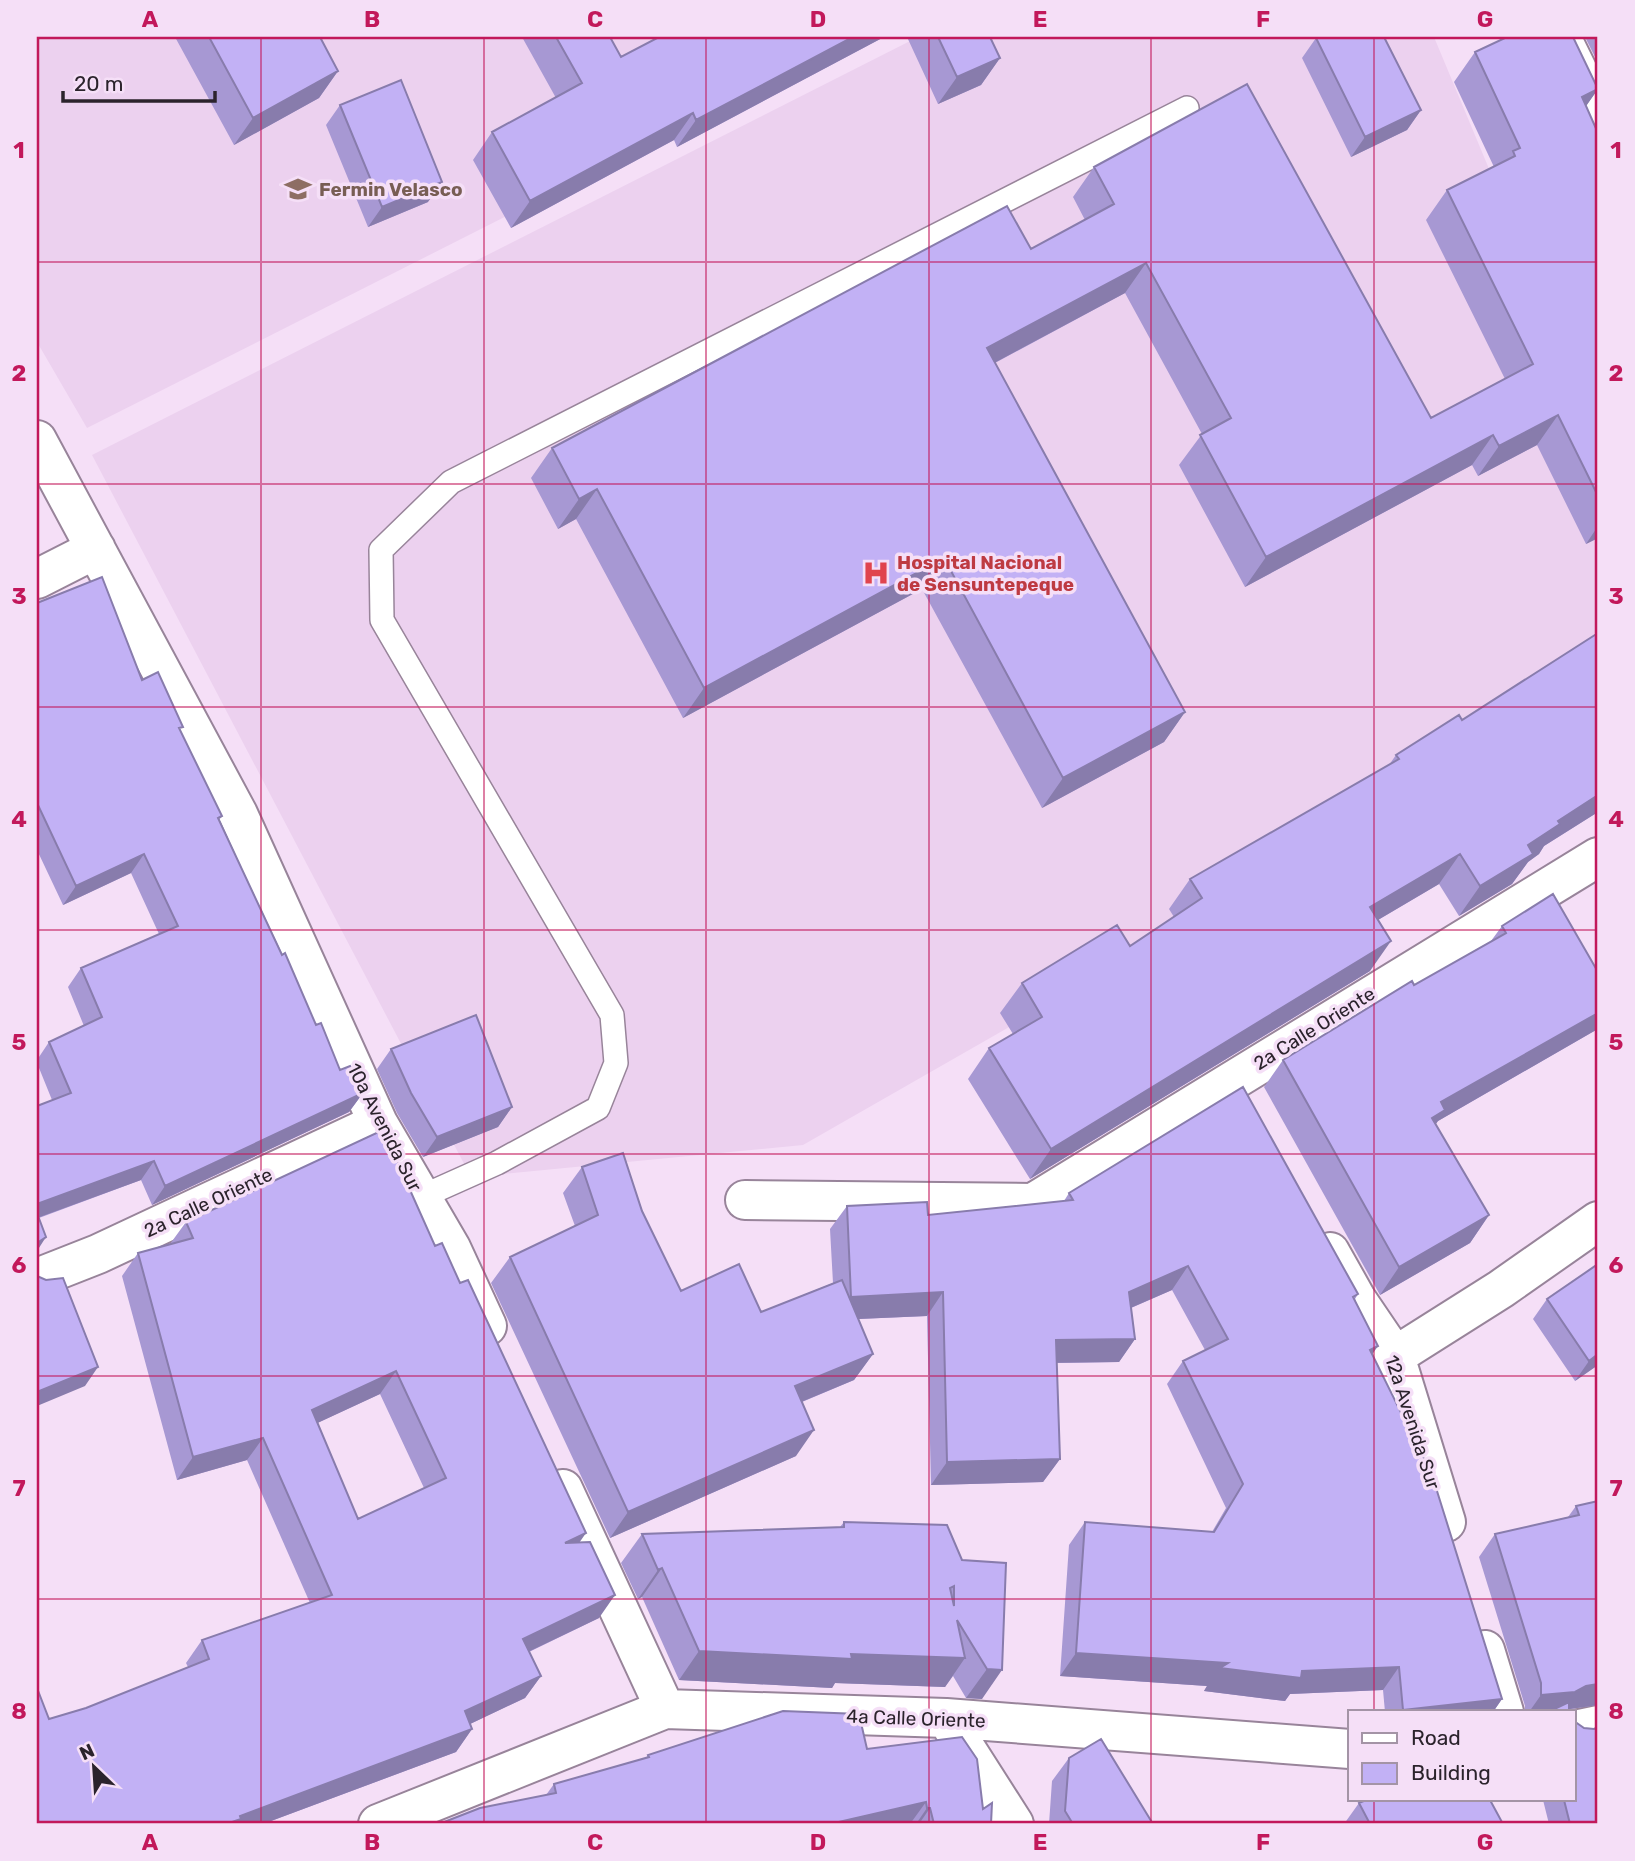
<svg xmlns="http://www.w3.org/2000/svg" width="1635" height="1861" font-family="Rubik,sans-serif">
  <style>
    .built { fill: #ecd1ef }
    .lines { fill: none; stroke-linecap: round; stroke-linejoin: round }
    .lane-casing { stroke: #98849a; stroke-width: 26 }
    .street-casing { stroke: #98849a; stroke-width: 42 }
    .lane { stroke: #fff; stroke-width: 23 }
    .street { stroke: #fff; stroke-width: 38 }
    .wall { fill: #a798d3; fill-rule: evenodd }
    .shaded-wall { fill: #887cac }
    .building { fill: #c2b1f5; stroke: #887cac; stroke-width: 2; fill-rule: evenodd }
    .grid { fill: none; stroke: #c2185b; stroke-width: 2; stroke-opacity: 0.55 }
    .labels { text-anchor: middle; stroke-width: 7; stroke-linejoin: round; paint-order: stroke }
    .education-label { font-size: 19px; font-weight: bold; fill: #785e54; stroke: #f5dff7; text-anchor: start }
    .health-label { font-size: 19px; font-weight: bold; fill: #be3a42; stroke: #f5dff7; text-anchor: start }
    .street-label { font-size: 19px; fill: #2b232c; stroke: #f5dff7 }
    .neatline { fill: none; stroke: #c2185b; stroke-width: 2.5 }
    .grid-label { font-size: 23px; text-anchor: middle; font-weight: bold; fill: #c2185b }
  </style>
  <rect width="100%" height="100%" fill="#f5dff7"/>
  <path class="built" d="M37 37H861L87 428 37 342Z
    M918 37H1434L1598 430V690L803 1145 471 1177 92 455Z"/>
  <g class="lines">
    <defs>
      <path id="lane" d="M421 1197 497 1163 598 1108 616 1063 612 1015 382 620 381 550 451 482 1187 108"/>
      <path id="street" d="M1561 37 1598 112
        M37 440 238 814 378 1123 451 1248 487 1326
        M37 579 96 549
        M745 1200 1033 1203 1598 857
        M1330 1252 1357 1300 1395 1356 1446 1522
        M37 1278 98 1254 378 1123
        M1395 1356 1501 1289 1598 1221
        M563 1489 665 1709
        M1485 1650 1504 1712
        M947 1719 1014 1824
        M1574 1730 1598 1725
        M378 1824 665 1709 946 1718 1350 1749"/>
    </defs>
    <use href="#lane" class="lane-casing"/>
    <use href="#street" class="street-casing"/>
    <use href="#lane" class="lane"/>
    <use href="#street" class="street"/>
  </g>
  <path class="wall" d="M175 37H320L338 71 319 98 234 145Z
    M522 37H610L621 57 884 37 677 147 674 140 511 228 473 160 492 132 556 98Z
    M907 37H990L1000 58 981 85 938 104Z
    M1585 37H1598V63Z
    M1316 38 1421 110 1407 130 1351 157 1302 58Z
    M1475 52 1598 89 1586 106 1598 133V538L1586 544 1537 445 1478 476 1472 465 1245 587 1179 465 1202 434 1125 293 995 363 1185 712 1164 742 1042 808 922 589 683 718 576 519 558 529 531 478 552 448 1031 249 1085 220 1073 197 1094 167 1431 418 1505 379 1426 220 1447 190 1494 167 1454 82Z
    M340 105 428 202 368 227 326 125Z
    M37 603 142 680 180 731 222 816 219 820 316 1025 340 1070 363 1093 349 1112 152 1205 141 1180 39 1218 37 1251V1106L52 1100 37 1063V1060L49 1042 84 1026 68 987 81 968 159 934 131 873 63 905 37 850Z
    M1598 633V812L1544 846 1539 854 1528 862 1512 884 1459 916 1439 884 1378 920 1370 971 1030 1179 968 1079 989 1048 1013 1034 1000 1013 1022 983 1130 946 1174 917 1169 909 1190 879 1389 765 1396 755 1462 720Z
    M1502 926 1598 972V1028L1596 1030 1438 1121 1435 1124 1489 1215 1470 1243 1380 1295 1264 1087 1283 1060 1491 941Z
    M391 1049 512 1107 498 1127 423 1157 397 1113 377 1069Z
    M398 1150 394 1156 435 1246 580 1542 599 1618 529 1652 541 1676 525 1698 470 1724 472 1729 456 1752 263 1824H37L49 1719 86 1708 188 1667 186 1663 202 1640 310 1603 247 1460 177 1480 122 1276 138 1253 170 1244 186 1222ZM380 1394 424 1488 358 1519 317 1423Z
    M582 1167 642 1211 681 1291 761 1312 833 1283 830 1229 847 1206 928 1215 1064 1201 1069 1193 1358 1294 1355 1299 1372 1354 1502 1699 1493 1712H1385L1383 1690 1290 1694 1285 1701 1204 1691 1207 1686 1060 1676 1069 1545 1085 1522 1212 1532 1226 1508 1167 1384 1183 1361 1205 1350 1172 1290 1131 1308 1135 1339 1119 1362 1057 1363 1060 1459 1043 1482 931 1485 927 1316 858 1319 873 1354 854 1380 802 1402 796 1456 610 1538 491 1283 510 1257 575 1226 563 1193Z
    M1598 1264V1365L1575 1381 1533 1319 1547 1299Z
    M1598 1501V1705L1570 1709 1569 1712H1525V1706L1479 1557 1495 1534 1568 1517 1576 1506Z
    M844 1522 962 1560 1006 1563 982 1699 966 1698 953 1676 945 1687 835 1683 832 1688 679 1680 642 1597 638 1599 621 1563 642 1534 840 1527Z
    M867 1749 983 1809 991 1824H439L546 1795 554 1784 646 1758 648 1755Z
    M1069 1758 1153 1824H1049L1052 1781Z
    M1543 1800H1574L1598 1824H1549Z
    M1359 1803 1503 1824H1344Z"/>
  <path class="shaded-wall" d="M853 37H884L677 147 696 120Z
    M1000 58 981 85 938 104 957 77Z
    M338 71 319 98 234 145 253 118Z
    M1598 89 1577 119 1582 97Z
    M1421 110 1407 130 1351 157 1365 137Z
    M693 113 674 140 511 228 530 201Z
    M442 182 428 202 368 227 382 207Z
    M1146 263 1125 293 966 378 987 348Z
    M1558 415 1537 445 1478 476 1499 446Z
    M1493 435 1472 465 1245 587 1266 557Z
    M597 489 576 519 558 529 579 499Z
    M1598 526V538L1586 544Z
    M944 558 922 589 683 718 704 688Z
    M1185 712 1164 742 1042 808 1063 778Z
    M1598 795V812L1544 846 1539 854 1528 862 1512 884 1459 916 1480 886 1558 821Z
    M144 854 131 873 63 905 76 886Z
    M1460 854 1439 884 1349 937 1370 907Z
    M1391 941 1370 971 1030 1179 1051 1149Z
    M1598 1013V1028L1596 1030 1438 1121 1426 1138 1412 1146 1441 1102Z
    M363 1093 349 1112 152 1205 165 1186Z
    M512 1107 498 1127 423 1157 437 1137Z
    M154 1161 141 1180 37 1218V1204Z
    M1489 1215 1470 1243 1380 1295 1399 1267Z
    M46 1237 37 1251V1243Z
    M1188 1266 1172 1290 1112 1316 1129 1292Z
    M943 1292 927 1316 835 1320 851 1297Z
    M1135 1339 1119 1362 1040 1363 1056 1340Z
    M1378 1346 1362 1369 1370 1350Z
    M873 1354 854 1380 777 1412 795 1386Z
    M1598 1354V1365L1575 1381 1589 1361Z
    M98 1367 85 1386 37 1406V1392Z
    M396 1371 380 1394 296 1433 312 1410Z
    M814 1430 796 1456 610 1538 628 1512Z
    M263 1438 247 1460 177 1480 193 1457Z
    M1060 1459 1043 1482 931 1485 947 1462Z
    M586 1533 570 1556 565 1543Z
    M662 1568 642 1597 638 1599 658 1570Z
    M615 1595 599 1618 507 1662 523 1639Z
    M699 1651 851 1654 965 1658 945 1687 835 1683 832 1688 679 1680Z
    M1076 1653 1228 1663 1302 1671 1399 1667 1383 1690 1290 1694 1285 1701 1204 1691 1207 1686 1060 1676Z
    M987 1669 1002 1670 982 1699 966 1698Z
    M541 1676 525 1698 449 1734 465 1711Z
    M1598 1684V1705L1570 1709 1563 1712H1529L1541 1695Z
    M1502 1699 1493 1712H1401L1403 1710Z
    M472 1729 456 1752 263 1824H226L240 1816Z
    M926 1802 910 1824H830Z
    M927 1808H930L919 1824H916Z"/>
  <path class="building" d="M209 37H320L338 71 253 118Z
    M556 37H610L621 57 659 37H853L696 120 693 113 530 201 492 132 582 83Z
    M938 37H990L1000 58 957 77Z
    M1318 37H1384L1421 110 1365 137 1316 38Z
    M1507 37H1573L1598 89 1582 97 1598 133V496L1558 415 1499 446 1493 435 1266 557 1200 435 1231 418 1146 263 987 348 1185 712 1063 778 944 558 704 688 597 489 579 499 552 448 1007 206 1031 249 1114 204 1094 167 1247 84 1431 418 1533 364 1447 190 1515 156 1513 151 1520 148 1475 52Z
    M401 80 442 182 382 207 340 105Z
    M102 577 142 680 158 672 183 727 179 728 222 816 218 818 282 955 285 953 316 1025 321 1023 340 1070 350 1066 363 1093 165 1186 154 1161 37 1204V1106L71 1093 49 1042 102 1017 81 968 178 926 144 854 76 886 37 803V603Z
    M1598 633V795L1558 821 1560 824 1528 845 1533 854 1480 886 1460 854 1370 907 1391 941 1051 1149 989 1048 1042 1017 1022 983 1117 925 1130 946 1202 898 1190 879 1399 759 1396 755 1459 715 1462 720Z
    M1553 894 1598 972V1013L1441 1102 1445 1110 1432 1118 1489 1215 1399 1267 1283 1060 1412 981 1414 985 1506 933 1502 926Z
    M476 1015 512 1107 437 1137 411 1093 391 1049Z
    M1243 1087 1358 1294 1353 1297 1378 1346 1370 1350 1432 1475 1502 1699 1403 1710 1399 1667 1302 1671 1301 1678 1220 1668 1228 1663 1076 1653 1085 1522 1214 1532 1243 1484 1183 1361 1228 1339 1188 1266 1129 1292 1135 1339 1056 1340 1060 1459 947 1462 943 1292 851 1297 847 1206 927 1202 928 1215 1073 1200 1069 1193Z
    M385 1129 398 1150 393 1152 435 1246 442 1243 460 1283 468 1280 586 1533 565 1543 590 1542 615 1595 523 1639 541 1676 465 1711 472 1729 240 1816 241 1819 226 1824H37V1688L49 1719 86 1708 209 1659 202 1640 332 1595 263 1438 193 1457 138 1253 193 1238 186 1222ZM396 1371 446 1478 358 1519 312 1410Z
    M623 1153 642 1211 681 1291 739 1264 761 1312 842 1280 873 1354 795 1386 814 1430 628 1512 510 1257 598 1215 582 1167Z
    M37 1213 46 1237 37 1243Z
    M1598 1264V1354L1589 1361 1547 1299Z
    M37 1276 46 1280 63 1278 98 1367 37 1392Z
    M1598 1501V1684L1586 1686 1575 1692 1541 1695V1683L1495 1534 1579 1515 1576 1506Z
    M844 1522 947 1525 962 1560 1006 1563 1002 1670 987 1669 957 1620 965 1658 851 1654 852 1659 699 1651 662 1568 658 1570 642 1534 844 1527ZM954 1586V1606L950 1588Z
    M1569 1702V1712H1548Z
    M783 1711 859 1714 867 1749 962 1737 977 1759 983 1809 992 1803 991 1824H934L930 1808H927L926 1802 830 1824H439L480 1808 556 1793 554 1784 649 1757 648 1755Z
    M1574 1721 1584 1728 1594 1729 1598 1727V1824H1570L1564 1800H1574Z
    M1101 1739 1153 1824H1073L1065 1811 1069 1758Z
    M1366 1800H1490L1503 1824H1370L1359 1803Z"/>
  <path class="grid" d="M261 37V1824M484 37V1824M706 37V1824M929 37V1824M1151 37V1824M1374 37V1712M37 262H1598M37 484H1598M37 707H1598M37 930H1598M37 1154H1598M37 1376H1598M37 1599H1598M1374 1800V1824"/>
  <defs>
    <symbol id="school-bare" viewBox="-9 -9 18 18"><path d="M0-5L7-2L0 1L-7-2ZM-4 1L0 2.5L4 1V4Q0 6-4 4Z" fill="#8d6e63" stroke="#f5dff7" stroke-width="2.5" paint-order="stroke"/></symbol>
    <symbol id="hospital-bare" viewBox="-9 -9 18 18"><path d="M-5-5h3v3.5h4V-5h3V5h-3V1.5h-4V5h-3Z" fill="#e0444e" stroke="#f5dff7" stroke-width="2.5" paint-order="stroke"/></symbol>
  </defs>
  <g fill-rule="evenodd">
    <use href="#school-bare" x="279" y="170" width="38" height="38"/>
    <use href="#hospital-bare" x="857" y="554" width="38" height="38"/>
  </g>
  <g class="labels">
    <g class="education-label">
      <text x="319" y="196">Fermin Velasco</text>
    </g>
    <g class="health-label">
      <text x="897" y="569">Hospital Nacional<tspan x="897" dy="22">de Sensuntepeque</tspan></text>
    </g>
    <g class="street-label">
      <text transform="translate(1314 1028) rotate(-32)" y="7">2a Calle Oriente</text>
      <text transform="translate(385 1127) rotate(63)" y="7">10a Avenida Sur</text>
      <text transform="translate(208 1202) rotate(-25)" y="7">2a Calle Oriente</text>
      <text transform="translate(1413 1422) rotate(72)" y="7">12a Avenida Sur</text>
      <text transform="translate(916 1718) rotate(2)" y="7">4a Calle Oriente</text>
    </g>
  </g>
  <rect width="1635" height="1861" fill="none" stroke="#f5dff7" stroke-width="77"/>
  <rect x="1348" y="1710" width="228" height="91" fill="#f5dff7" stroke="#a494a6" stroke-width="2"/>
  <rect x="1362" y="1733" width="35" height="10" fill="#ffffff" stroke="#a494a6" stroke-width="2"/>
  <text x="1411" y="1745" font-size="21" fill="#2b232c">Road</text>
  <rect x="1362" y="1763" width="35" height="21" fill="#c2b1f5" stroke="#a494a6" stroke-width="2"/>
  <text x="1411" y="1780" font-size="21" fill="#2b232c">Building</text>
  <g transform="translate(94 1767) rotate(335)" stroke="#f5dff7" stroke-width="5" paint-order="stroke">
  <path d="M0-5L12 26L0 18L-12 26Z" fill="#2b232c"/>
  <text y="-10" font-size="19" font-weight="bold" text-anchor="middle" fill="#2b232c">N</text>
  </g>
  <path d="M63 91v10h152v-10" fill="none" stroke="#2b232c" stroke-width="3.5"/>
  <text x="74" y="91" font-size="21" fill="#2b232c" stroke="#f5dff7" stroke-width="5" paint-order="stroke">20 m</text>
  <rect x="38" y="38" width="1558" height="1784" class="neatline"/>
  <g class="grid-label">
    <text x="150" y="27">A</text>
    <text x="372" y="27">B</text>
    <text x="595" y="27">C</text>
    <text x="818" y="27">D</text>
    <text x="1040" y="27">E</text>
    <text x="1263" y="27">F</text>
    <text x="1485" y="27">G</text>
    <text x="19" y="158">1</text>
    <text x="1616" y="158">1</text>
    <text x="19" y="381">2</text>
    <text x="1616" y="381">2</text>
    <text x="19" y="604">3</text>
    <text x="1616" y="604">3</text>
    <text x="19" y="827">4</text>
    <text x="1616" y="827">4</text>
    <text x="19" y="1050">5</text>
    <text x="1616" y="1050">5</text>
    <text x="19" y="1273">6</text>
    <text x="1616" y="1273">6</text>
    <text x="19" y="1496">7</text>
    <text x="1616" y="1496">7</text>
    <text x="19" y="1719">8</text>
    <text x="1616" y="1719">8</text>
    <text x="150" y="1850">A</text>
    <text x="372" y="1850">B</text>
    <text x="595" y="1850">C</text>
    <text x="818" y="1850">D</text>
    <text x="1040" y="1850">E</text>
    <text x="1263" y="1850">F</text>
    <text x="1485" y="1850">G</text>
  </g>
</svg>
